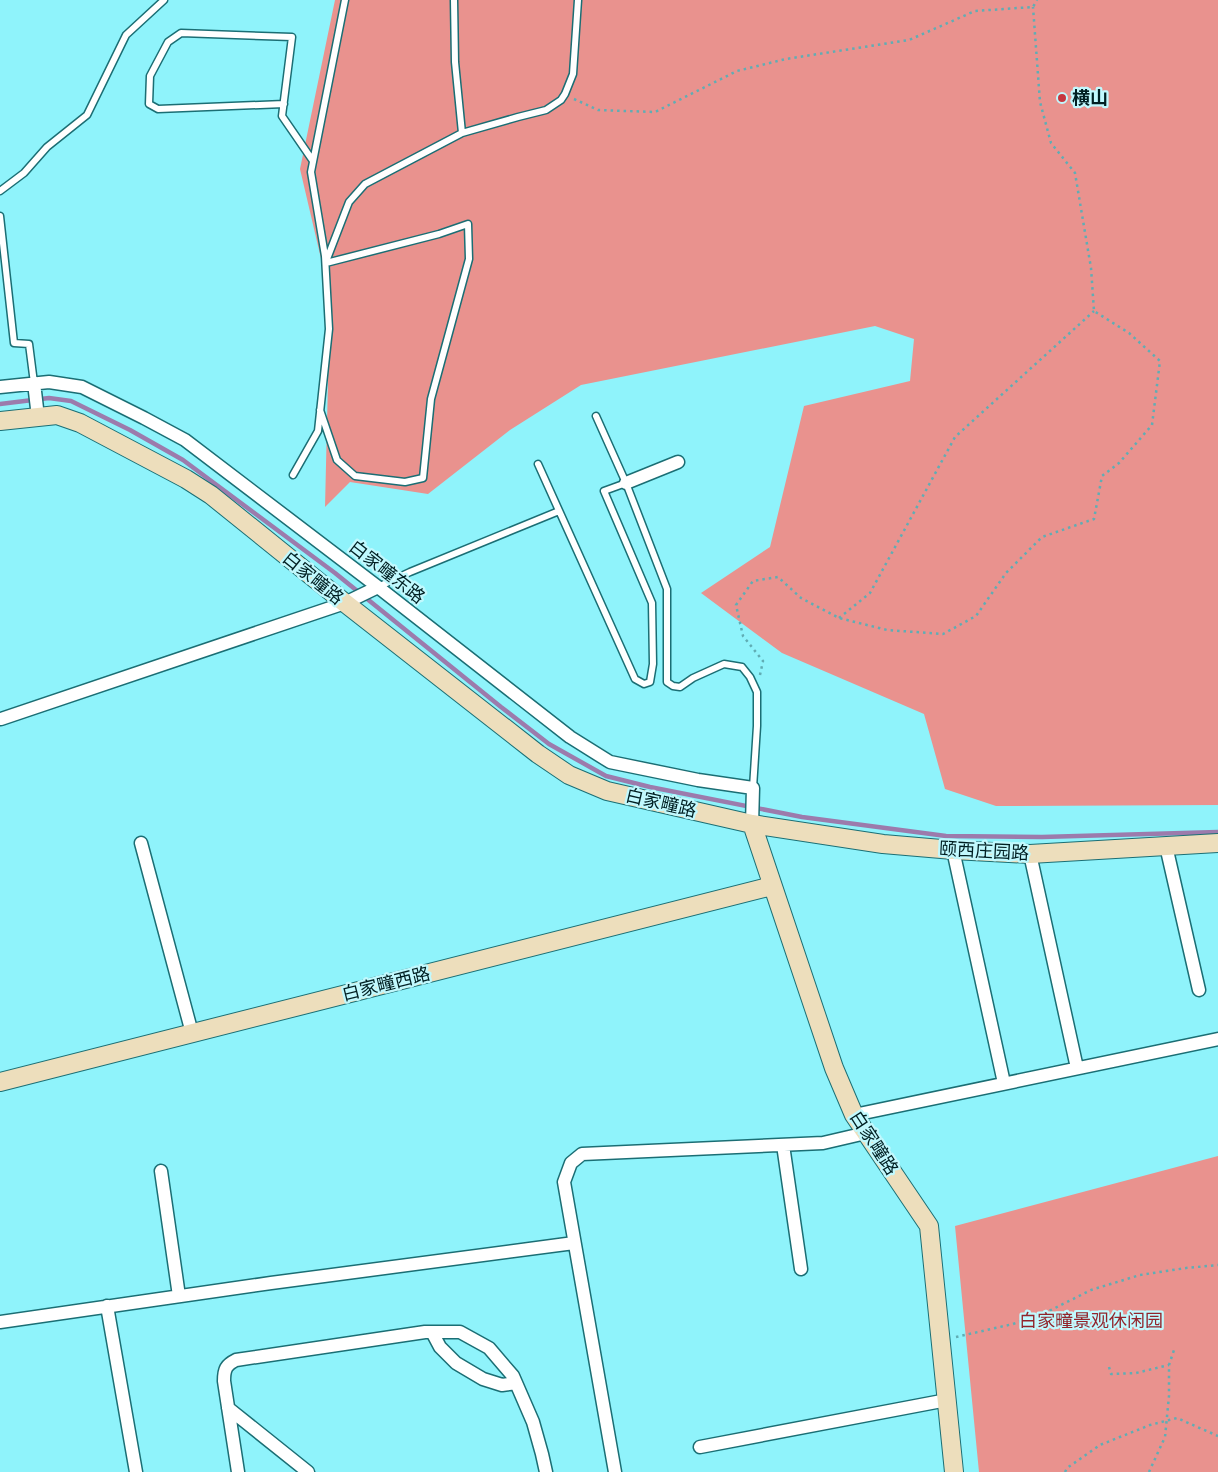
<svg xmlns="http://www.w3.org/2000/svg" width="1218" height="1472" font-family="'Alegreya Sans','Noto Sans SC',sans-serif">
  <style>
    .green { fill: #e9928e }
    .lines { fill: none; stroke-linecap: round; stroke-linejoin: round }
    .stream { stroke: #9c7bac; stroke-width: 4.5 }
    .lane-casing { stroke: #1b6e74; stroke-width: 9 }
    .street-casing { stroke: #1b6e74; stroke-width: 15 }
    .secondary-casing { stroke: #1b6e74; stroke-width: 20 }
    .path { stroke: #60adb4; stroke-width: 2.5; stroke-dasharray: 2.5 4; stroke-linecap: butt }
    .lane { stroke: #fff; stroke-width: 6 }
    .street { stroke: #fff; stroke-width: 12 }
    .secondary { stroke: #eddebc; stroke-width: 18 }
    .poi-dot { fill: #c5363e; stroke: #c1f9fe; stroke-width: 2 }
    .labels { text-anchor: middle; stroke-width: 4.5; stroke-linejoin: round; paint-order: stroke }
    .poi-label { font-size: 18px; font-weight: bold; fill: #001f22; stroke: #c1f9fe; text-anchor: start }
    .street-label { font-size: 18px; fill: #001f22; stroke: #c1f9fe }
    .park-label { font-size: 18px; fill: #92242b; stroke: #c1f9fe }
  </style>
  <rect width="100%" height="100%" fill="#8ff3fb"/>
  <path class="green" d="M335 0H1218V805L996 806 945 789 924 714 782 653 701 593 770 547 804 406 910 381 914 339 875 326 581 385 510 430 428 494 350 482 325 507 330 297 300 169Z
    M1218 1156V1472H979L955 1226Z"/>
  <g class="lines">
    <path class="stream" d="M0 404 49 398 71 401 130 430 183 460 335 573 501 707 549 744 606 776 650 787 802 817 946 836 1042 837 1218 832"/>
    <defs>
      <path id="lane" d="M454 0 455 62 462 133
        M284 104 158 109 149 104 150 76 168 42 181 33 292 37 282 116 313 161
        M0 191 24 173 47 147 87 115 126 35 164 0
        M0 216 14 343 29 344 34 383
        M327 259 349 202 365 184 462 133 518 117 546 110 561 100 565 94 573 74 578 0
        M320 410 337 460 355 476 405 482 423 478 431 399 469 259 468 224 439 234 326 263
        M596 416 626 483 667 589V682L673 686 680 687 693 678 724 664 742 667 750 677 757 692V726L753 788
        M538 464 635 679 644 684 650 682 653 664 652 603 604 491 626 483
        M293 475 318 431 329 329 325 256 311 172 345 0
        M378 587 410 572 559 511"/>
      <path id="street" d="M34 383 38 417
        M0 387 49 382 82 387 144 418 185 440 378 587 570 737 610 762 698 780 753 788 752 824
        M626 483 678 462
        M1 719 345 603 378 587
        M141 843 192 1033
        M1166 846 1199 990
        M953 850 1004 1083
        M1030 854 1077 1068
        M854 1115 1218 1039
        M783 1145 801 1269
        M161 1171 179 1296
        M107 1306 136 1472
        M0 1322 271 1283 574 1243
        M432 1332 440 1347 456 1363 483 1379 502 1385 516 1383
        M228 1408 308 1472
        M700 1447 947 1400
        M238 1472 224 1381C224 1369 226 1365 236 1360L425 1332H460L489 1348 513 1376 533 1422 542 1454 546 1472
        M615 1472 564 1182 571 1163 582 1154 823 1143 866 1133"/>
      <path id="secondary" d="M0 421 57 415 80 423 186 479 211 495 345 603 538 754 569 775 607 791 752 824 834 1068 854 1115 929 1226 954 1472
        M752 824 883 844 953 850 1030 854 1218 843
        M0 1082 772 886"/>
    </defs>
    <use href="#lane" class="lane-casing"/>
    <use href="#street" class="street-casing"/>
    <use href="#secondary" class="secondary-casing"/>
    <path class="path" d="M574 99 598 110 655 112 737 71 786 59 909 40 975 11 1033 7 1037 0
      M839 618 870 593 955 437 1094 311
      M760 675 763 661 743 636 736 605 753 581 778 577 801 598 839 618 887 630 943 634 976 616 1006 573 1042 537 1094 519 1102 476 1119 463 1152 425 1160 361 1129 333 1094 311 1091 268 1075 173 1051 143 1040 102 1033 7
      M956 1337 1013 1324 1051 1310 1091 1290 1140 1275 1186 1268 1218 1265
      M1109 1367 1111 1374 1136 1373 1169 1365
      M1065 1472 1067 1468 1100 1445 1150 1425 1177 1418 1218 1436
      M1149 1472 1165 1437 1169 1396V1365L1175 1347"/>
    <use href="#lane" class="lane"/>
    <use href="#street" class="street"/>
    <use href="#secondary" class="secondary"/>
  </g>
  <circle class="poi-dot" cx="1062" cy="98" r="5"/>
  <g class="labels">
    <g class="poi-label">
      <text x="1072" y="104">横山</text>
    </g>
    <g class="street-label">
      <text transform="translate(387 572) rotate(38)" y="6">白家疃东路</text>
      <text transform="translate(313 578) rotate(39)" y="6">白家疃路</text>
      <text transform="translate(661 803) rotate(13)" y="6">白家疃路</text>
      <text transform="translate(984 851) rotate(3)" y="6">颐西庄园路</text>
      <text transform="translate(386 984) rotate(-14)" y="6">白家疃西路</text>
      <text transform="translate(874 1143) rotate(57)" y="6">白家疃路</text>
    </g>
    <g class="park-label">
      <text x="1091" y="1327">白家疃景观休闲园</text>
    </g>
  </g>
</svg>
